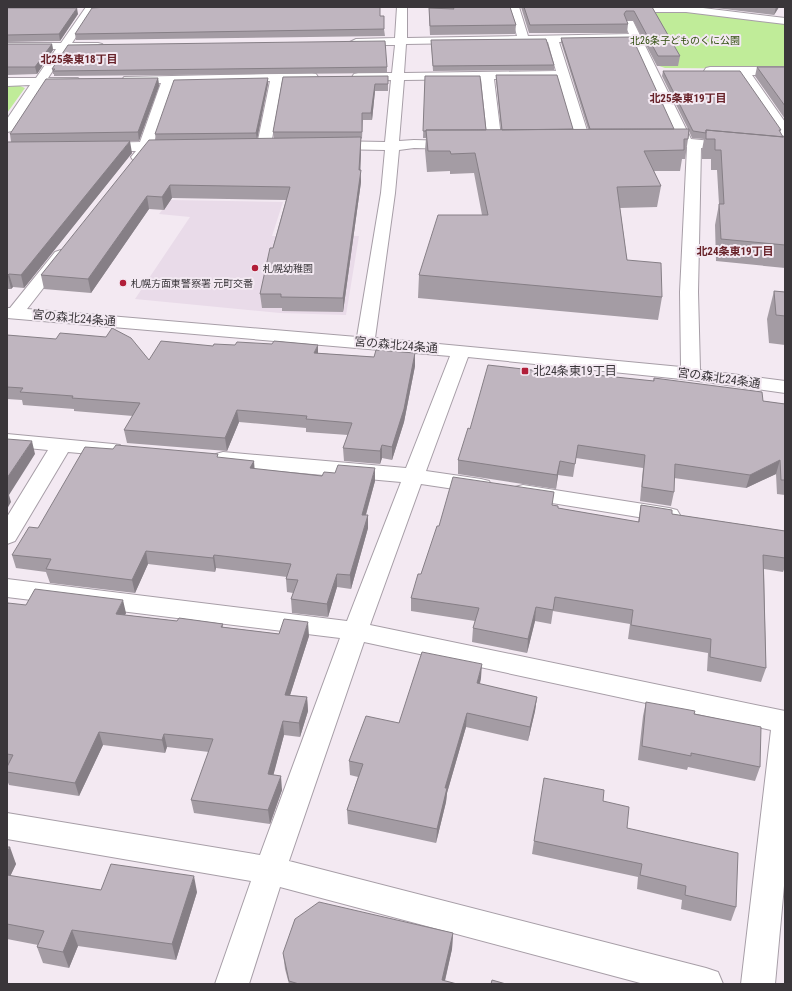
<svg xmlns="http://www.w3.org/2000/svg" width="792" height="991" font-family="'Roboto Condensed','Noto Sans JP',sans-serif">
  <style>
    .built { fill: #e9dbe9 }
    .green { fill: #c0ec99 }
    .lines { fill: none; stroke-linecap: round; stroke-linejoin: round }
    .minor-casing { stroke: #a79ea7; stroke-width: 2 }
    .minor { fill: #fff; fill-rule: evenodd }
    .wall { fill: #a49ca4 }
    .shaded-wall { fill: #867f86 }
    .building { fill: #bfb5bf; stroke: #867f86 }
    .poi-dot { fill: #b11e39; stroke: #f3e9f2; stroke-width: 1.5 }
    .labels { text-anchor: middle; stroke-width: 4; stroke-linejoin: round; paint-order: stroke }
    .far-park-label { font-size: 10px; fill: #2f4c0c; stroke: #f3e9f2 }
    .far-poi-label { font-size: 10px; fill: #3a363a; stroke: #f3e9f2; text-anchor: start }
    .far-neighbourhood-label { font-size: 11px; font-weight: bold; fill: #682229; stroke: #f3e9f2 }
    .street-label { font-size: 12px; fill: #3a363a; stroke: #f3e9f2 }
    .poi-label { font-size: 12px; fill: #3a363a; stroke: #f3e9f2; text-anchor: start }
  </style>
  <rect width="100%" height="100%" fill="#f3e9f2"/>
  <path class="built" d="M170 200 283 202 272 236H359L346 315 280 313 135 299 190 217 159 214Z"/>
  <path class="green" d="M637 12H687L785 24V69L665 68 659 66 632 14Z
    M7 86H20L25 88 7 113Z"/>
  <g class="lines">
    <defs>
      <path id="minor" d="M86 7H96L72 43H98L102 44 104 46 102 48 98 49H67L48 78H78L80 81 78 84 43 85 12 131 7 132V119L30 85 7 86V78H36L56 49H7V43H61Z
        M397 7H407V38L517 36 509 7H519L528 36 629 34 624 23 625 21H633L691 139 785 148V156L701 148 698 292 700 370 785 381V393L691 380 468 357 426 471 481 479 489 481 492 486 489 491 481 493 421 484 370 625 785 711V875L775 984H741L771 730 364 642 289 861 706 968 718 972 723 984H644L280 887 249 984H215L251 881 7 839V813L260 855 340 638 7 597V579L347 621 401 482 223 466 216 464 212 459 216 454 223 452 406 468 450 356 7 318V308H10L55 252 61 250 67 252 69 255 27 309 357 337 381 193 385 150 331 149 326 148 324 145 326 142 331 141 385 142 391 80 358 81 354 80 352 77 354 74 358 73H392L395 45H356L350 42 356 39 395 38ZM632 40 677 139 654 140 652 143 654 146 687 147 680 292 681 367 375 338 395 193 399 150 414 148 454 149 459 148 461 145 459 142 454 141 414 140 399 141 404 80 481 79 488 145 490 148 495 149 500 148 502 145 494 79H558L577 143 579 146H589L591 143 559 42ZM524 42H548L556 71 404 73 406 44Z
        M620 7H695L785 18V24L686 12H624L620 11 619 9Z
        M710 67H785V75H752L785 122V136L780 135 740 75 706 74 704 71 706 68Z
        M312 73 316 74 318 77 316 80 282 81 271 145 269 148 264 149 259 148 257 145 270 81 174 83 154 142 179 143 181 146 179 149 150 150 143 160 138 161 133 160 131 157 136 151H101L96 150 94 147 96 144 101 143 140 142 161 83 128 84 124 83 122 80 124 77Z
        M7 434 113 444 120 445 123 450 120 455 113 456 68 452 15 541 7 544V517L48 450 7 446Z
        M523 485 669 508 677 510 680 515 677 520 669 522 515 497 512 492 515 487Z"/>
    </defs>
    <use href="#minor" class="minor-casing"/>
    <use href="#minor" class="minor"/>
  </g>
  <path class="wall" d="M447 7H510L516 25 515 34 430 35 429 17V8H448Z
    M521 7H652L680 56 678 66H657L633 20H626L628 24 627 33H529Z
    M707 7H779L774 15Z
    M7 8 78 14 60 41 7 42Z
    M380 16 384 29 385 36 76 40 75 34Z
    M561 38 674 129H688L662 76 663 71 781 130 780 132 783 137H785V268L716 261 715 225 719 204 717 170H711V159H702V150L704 139 692 138 689 131 688 139 685 159H682L680 171H654L661 186 657 207 620 208 627 260 662 297 658 320 418 298 419 275 482 215 474 173 450 174V171L427 172 425 150 426 138H423L425 76 486 130H501L496 80V75L573 129H588L561 42Z
    M431 40 554 65V70L433 71Z
    M7 44H52L53 50 37 74 7 75Z
    M387 67V73L54 76V74H53L52 69Z
    M757 67H785V119L755 76Z
    M283 77 388 84V91H375L372 120H363L362 138 361 139V150L360 170 361 182 343 312 282 311V308H262L260 294 286 200 172 198 164 210 149 209 91 293 44 289 41 275 156 140 155 134 268 84 257 139H274L273 132Z
    M158 78 159 86 139 141 34 142 132 153 24 288 13 287 11 289H7V142H11L10 134Z
    M774 291 785 292V345L769 343 767 319Z
    M7 329 8 334V335L149 360 213 346 374 357 415 353V366L404 422 392 460 382 458 380 464 344 461 343 448 348 435 306 432V428L239 422 227 451 127 443 124 430 133 416 74 411V409L23 405 22 400 7 399Z
    M566 374 653 381 654 378 763 401 785 404V495L777 494 776 474 746 488 674 478V492L671 506 640 501 643 468 576 458 573 477 558 475 556 489 458 474V460L470 429Z
    M219 458 254 461V469L322 476 375 481 366 515H368V528L351 589 337 587 328 617 292 613 291 599 293 593 287 592 286 579 287 577 216 568 215 572 148 564 135 593 50 583 46 572 16 568 12 555 38 528Z
    M553 505 558 508 638 522 641 505 672 514 785 531V567L783 572 764 569 766 668 761 682 707 671 708 653 628 639 630 624 553 611 551 624 535 621 527 653 472 642 473 628 475 621 411 611V598L421 574 439 526Z
    M7 605H26L126 613 125 615 177 621 223 624V627L279 634 309 636 290 695 307 697 308 711 300 737 284 735 273 775 282 790 270 824 194 813 191 800 209 752 167 747 165 753 103 745 79 796 9 785 7 780Z
    M481 678 480 684 537 697 535 711 528 741 466 727 447 793 446 802 436 843 348 824 347 810 358 777 350 775 349 761 399 723Z
    M646 702 694 714 760 767 755 781 688 767 687 770 638 760 643 716Z
    M603 801 627 828 736 907 731 921 681 909 682 900 637 889 638 877 532 854 534 841Z
    M7 847 16 864 10 876 101 890 197 892 176 960 78 946 69 968 43 963 37 947 38 945 7 939Z
    M453 933 452 949 445 981 457 984H289L285 969 283 953Z"/>
  <path class="shaded-wall" d="M776 7H779L774 15Z
    M77 8 78 14 60 41 59 34Z
    M52 44 53 50 37 74 35 67Z
    M158 78 159 86 139 141 138 132Z
    M268 78V84L257 140 256 133Z
    M375 84V91L372 120 371 113Z
    M361 137V150L360 181 361 170V182L343 312V298L359 170Z
    M130 141 132 153 24 288 21 275Z
    M170 185 172 198 164 210 162 197Z
    M147 196 149 209 91 293 88 279Z
    M9 274 13 287 11 289 8 276Z
    M318 345V357L314 353Z
    M415 353V366L404 422 392 460V447Z
    M237 410 239 422 227 451 225 438Z
    M32 441 35 454 9 495 11 502 7 509V478Z
    M382 445V458L380 464V451Z
    M780 460 776 474 746 488 750 475Z
    M254 461 255 474 250 468Z
    M560 461 556 489 557 475Z
    M375 468V481L362 528V515Z
    M368 515V528L351 589 350 575Z
    M146 551 148 564 135 593 132 580Z
    M214 555 216 568 215 572 213 558Z
    M337 574V587L328 617 327 604Z
    M123 600 126 613 119 627 116 614Z
    M536 607 535 621 527 653 528 639Z
    M308 622 309 636 286 708 285 695Z
    M482 664 481 678 476 697 477 683Z
    M307 697 308 711 300 737 299 723Z
    M537 697 535 711 528 741 530 727Z
    M467 713 466 727 447 793 446 802 436 843 437 829 445 788Z
    M283 721 284 735 270 788 268 774Z
    M99 732 103 745 79 796 75 783Z
    M164 734 167 747 165 753 162 740Z
    M281 776 282 790 270 824 268 810Z
    M10 847 16 864 7 883V852Z
    M194 876 197 892 176 960 172 944Z
    M72 930 78 946 69 968 63 952Z
    M453 933 452 949 444 984 442 980Z"/>
  <path class="building" d="M109 7H380V16H384V29L75 34 92 8Z
    M453 7H510L516 25 430 26 429 8 454 9Z
    M524 7H652L680 56H658L634 11H626L624 14 628 24 530 25Z
    M7 8H77L59 34 7 35Z
    M632 37 674 129H590L561 38Z
    M546 39 554 65 433 66 431 40Z
    M385 41 387 67 53 71 55 69H52L68 45Z
    M7 44H52L35 67H7Z
    M757 67H785V106Z
    M663 71H740L781 130H779L783 137 706 130V133L693 131Z
    M496 75H557L573 129 502 130Z
    M388 76V84H375L371 113H362V132H273L283 77Z
    M425 76H480L486 130H426V131H423Z
    M158 78 138 132 10 134 46 79Z
    M268 78 256 133 155 134 174 80Z
    M689 129 688 139H684V150L644 151 661 186 617 187 627 260 661 263 662 297 419 275 438 215H488L475 153 451 154 450 151H428L426 130Z
    M706 130 785 137V245L721 239 719 204H724L721 150H715V139H706Z
    M361 137 359 170H361L343 298 281 297V294H260L270 248H273L290 187 170 185 162 197 147 196 88 279 41 275 149 140Z
    M130 141 21 275 9 274 7 276V142Z
    M774 291 785 292V316L776 315Z
    M112 328 131 338 149 360 161 341 213 346 214 344 235 345 237 342 272 344 274 341 318 345 314 353 374 357 376 350 415 353 404 409 392 447 382 445 380 451 343 448 352 423 306 419 307 416 237 410 225 438 124 430 140 403 72 398 73 396 20 392 23 388 7 387V335L56 339 60 333 106 337Z
    M488 365 566 374 567 372 654 381V378L762 392 763 401 785 404V480H781L780 460 750 475 675 464 674 492 642 487 645 455 578 445 575 464 560 461 557 475 458 460 468 428 470 429Z
    M7 439 32 441 7 478Z
    M116 445 218 454 217 457 254 461 250 468 322 476 324 472 335 473 338 465 375 468 362 515H368L350 575 337 574 327 604 291 599 298 580 286 579 291 564 214 555 213 558 146 551 132 580 46 569 51 559 12 555 29 527 38 528 85 447 113 449Z
    M453 477 554 492 552 505 558 506V508L639 522 641 505 672 510V514L785 531V558L763 555 766 668 710 657 711 639 631 625 633 610 555 597 553 610 536 607 528 639 473 628 479 608 411 598 418 574H421L437 526H439Z
    M35 589 123 600 116 614 177 621 179 618 223 624 221 627 279 634 284 619 308 622 285 695 307 697 299 723 283 721 268 774 281 776 268 810 191 800 213 739 164 734 162 740 99 732 75 783 7 772V767L13 755 7 754V605L8 603 26 605Z
    M422 652 482 664 477 683 537 697 530 727 467 713 445 788H447L437 829 347 810 363 764 349 761 366 716 399 723Z
    M646 702 695 711 694 714 761 727 760 767 691 753V756L642 746Z
    M544 778 604 790 603 801 629 807 627 828 738 853 736 907 685 895 686 886 640 875 642 864 534 841Z
    M7 847H10L7 852Z
    M111 864 194 876 172 944 72 930 63 952 37 947 44 931 7 924V875L101 890Z
    M319 902 453 933 442 980 457 984H299L289 981 283 953 295 919Z
    M492 980 506 984H491Z"/>
  <g class="poi-dot">
    <circle cx="255" cy="268" r="4"/>
    <circle cx="123" cy="283" r="4"/>
    <rect x="521" y="367" width="8" height="8" rx="2"/>
  </g>
  <g class="labels">
    <g class="far-park-label">
      <text x="685" y="44">北26条子どものくに公園</text>
    </g>
    <g class="far-poi-label">
      <text x="263" y="272">札幌幼稚園</text>
      <text x="131" y="287">札幌方面東警察署 元町交番</text>
    </g>
    <g class="far-neighbourhood-label">
      <text x="79" y="63">北25条東18丁目</text>
      <text x="688" y="102">北25条東19丁目</text>
      <text x="735" y="255">北24条東19丁目</text>
    </g>
    <g class="street-label">
      <text transform="translate(74 318) rotate(5)" y="4">宮の森北24条通</text>
      <text transform="translate(396 345) rotate(5)" y="4">宮の森北24条通</text>
      <text transform="translate(719 378) rotate(8)" y="4">宮の森北24条通</text>
    </g>
    <g class="poi-label">
      <text x="533" y="375">北24条東19丁目</text>
    </g>
  </g>
  <rect width="792" height="991" fill="none" stroke="#3a363a" stroke-width="16"/>
</svg>
